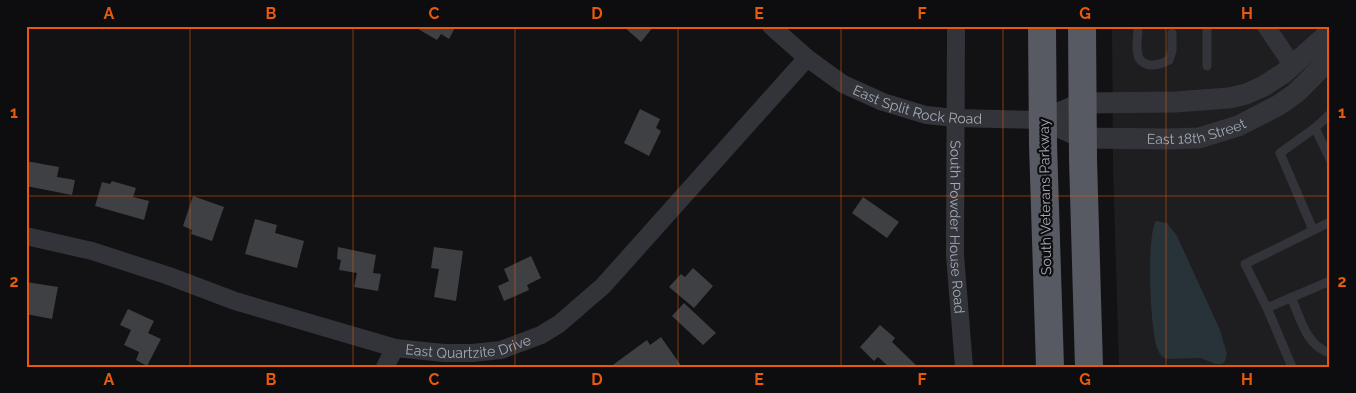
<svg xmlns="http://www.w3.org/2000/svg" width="1356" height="393" font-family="Raleway,sans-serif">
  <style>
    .built { fill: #1e1e21 }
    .water { fill: #283239 }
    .building { fill: #3e4044 }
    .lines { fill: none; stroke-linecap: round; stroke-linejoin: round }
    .service { stroke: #333439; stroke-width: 9 }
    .minor { stroke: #333439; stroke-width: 18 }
    .tertiary { stroke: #333439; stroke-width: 21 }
    .trunk { stroke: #575a62; stroke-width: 28 }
    .grid { fill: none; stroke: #e8590c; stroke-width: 1; stroke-opacity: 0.55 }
    .labels { text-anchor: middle; stroke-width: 4.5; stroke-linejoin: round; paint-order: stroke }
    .street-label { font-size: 14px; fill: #a3aab6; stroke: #0d0d0f }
    .neatline { fill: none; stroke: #e8590c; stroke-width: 2 }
    .grid-label { font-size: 16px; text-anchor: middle; font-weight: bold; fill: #e8590c }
  </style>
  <rect width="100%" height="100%" fill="#121214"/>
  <path class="built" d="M1112 26H1330V367H1119L1113 166Z"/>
  <path class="water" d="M1156 221 1167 223 1177 236 1220 330 1227 354 1225 361 1222 364H1216L1200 358 1166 359C1162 356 1159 354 1158 350 1150 334 1146 235 1156 221Z"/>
  <path class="building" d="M413 26H456L449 39 441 34 437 40Z
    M623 26H654L641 42Z
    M640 109 660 119 656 128 661 131 649 156 624 143Z
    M26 161 59 167 57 177 75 180 72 195 26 186Z
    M112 181 136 188 133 197 149 201 144 220 95 206 102 182 110 184Z
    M193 196 224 207 212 241 191 234 192 230 183 226Z
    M863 197 899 222 887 238 852 213Z
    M255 219 277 225 275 233 304 241 297 268 245 254Z
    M338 247 376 255 373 273 381 274 378 291 354 287 357 273 339 270 341 260 337 259Z
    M434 247 463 251 456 301 434 297 439 269 431 268Z
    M531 256 541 278 527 285 529 290 504 301 498 286 509 281 504 269Z
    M693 268 713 286 694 308 669 287 681 274 685 277Z
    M26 282 58 287 52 319 26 314Z
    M684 303 716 333 703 345 672 316Z
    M128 309 154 321 148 333 161 339 147 366 136 360 139 352 124 345 131 330 120 325Z
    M880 325 895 338 892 342 918 367H889L878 357 874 361 860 347Z
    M661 337 682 367H610L647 340 650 345Z"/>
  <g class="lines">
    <path class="service" d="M1138 28C1138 37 1135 50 1139 58 1146 69 1160 65 1169 60L1172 51V33
      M1207 66V26
      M1315 128 1330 114
      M1313 230 1280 153 1315 128 1330 159
      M1291 297C1300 317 1306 346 1330 353
      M1267 308 1245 264 1330 222
      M1292 367 1267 308 1330 281"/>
    <g class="minor">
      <path id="s1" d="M771 26 807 58 843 84 883 102 926 115 955 118 1043 120"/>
      <path id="s2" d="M956 26 955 255 964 367"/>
      <path d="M1266 26 1293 66"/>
      <path id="s3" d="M26 236 92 251 169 276 235 301 395 348 444 353H472L501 350 541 335 559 324 603 286 807 58"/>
      <path d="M385 367 395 348"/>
    </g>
    <g class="tertiary">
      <path id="s4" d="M1043 120 1083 138 1168 139 1199 138 1238 126 1279 105 1296 93 1330 59"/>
      <path d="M1043 120 1082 103 1175 102 1229 98 1246 94 1264 86 1284 73 1330 32"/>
    </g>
    <path class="trunk" d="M1042 26 1043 144 1050 367
      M1082 26 1083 159 1089 367"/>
  </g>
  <path class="grid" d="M190 26V367M353 26V367M515 26V367M678 26V367M841 26V367M1003 26V367M1166 26V367M26 196H1330"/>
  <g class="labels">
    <g class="street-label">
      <text dy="5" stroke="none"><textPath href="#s1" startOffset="171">East Split Rock Road</textPath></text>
      <text dy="5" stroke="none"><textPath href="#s4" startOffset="158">East 18th Street</textPath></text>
      <text transform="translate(1045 197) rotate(-91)" y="5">South Veterans Parkway</text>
      <text dy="5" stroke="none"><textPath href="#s2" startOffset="201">South Powder House Road</textPath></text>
      <text dy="5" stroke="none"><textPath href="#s3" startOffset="460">East Quartzite Drive</textPath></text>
    </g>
  </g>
  <rect width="1356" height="393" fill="none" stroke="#0d0d0f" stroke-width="55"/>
  <rect x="28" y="28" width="1300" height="338" class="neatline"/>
  <g class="grid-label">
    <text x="109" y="19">A</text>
    <text x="271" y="19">B</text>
    <text x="434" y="19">C</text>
    <text x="597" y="19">D</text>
    <text x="759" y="19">E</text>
    <text x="922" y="19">F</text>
    <text x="1085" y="19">G</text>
    <text x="1247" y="19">H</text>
    <text x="14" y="118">1</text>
    <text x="1342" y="118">1</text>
    <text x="14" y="287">2</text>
    <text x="1342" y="287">2</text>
    <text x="109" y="385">A</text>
    <text x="271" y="385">B</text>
    <text x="434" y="385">C</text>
    <text x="597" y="385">D</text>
    <text x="759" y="385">E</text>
    <text x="922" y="385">F</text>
    <text x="1085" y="385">G</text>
    <text x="1247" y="385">H</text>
  </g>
</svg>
